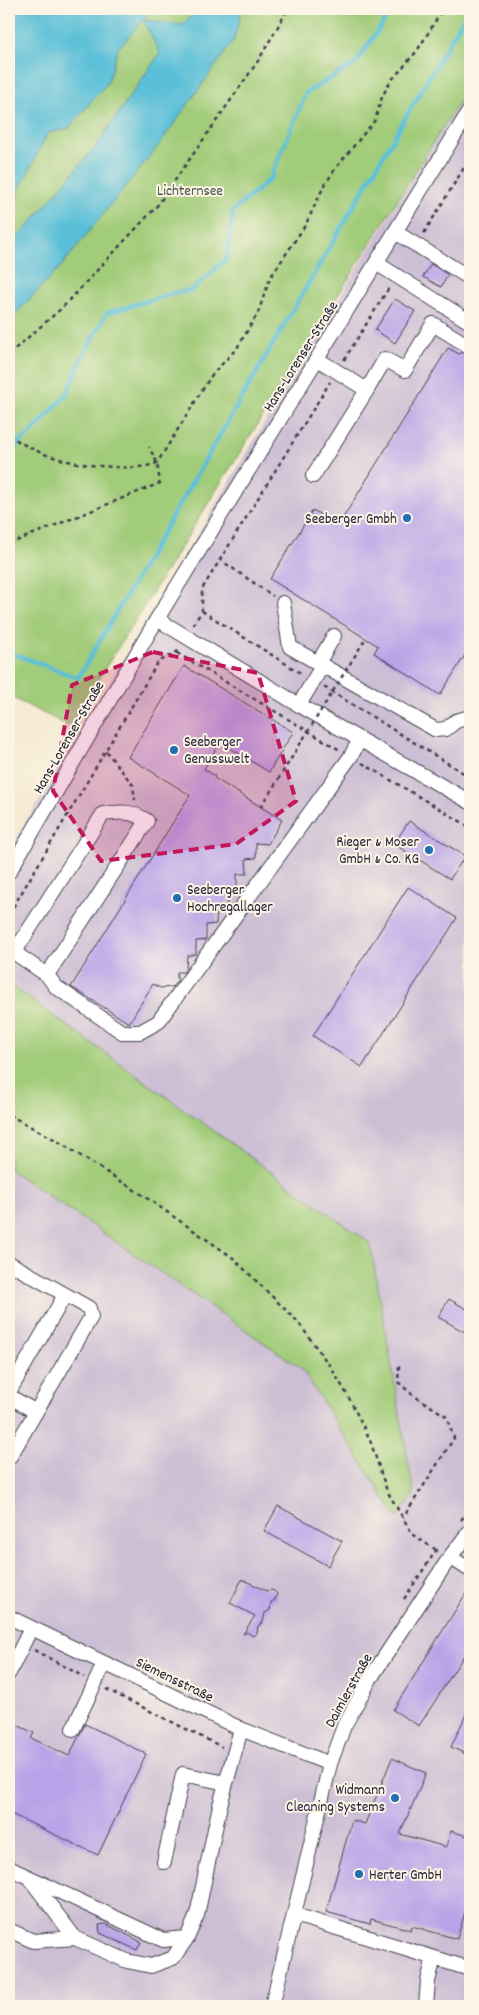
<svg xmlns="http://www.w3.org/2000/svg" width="479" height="2015" font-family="Dekko,sans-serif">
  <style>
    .industrial { fill: #ccbed4 }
    .green { fill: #a1cc79; stroke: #62775a }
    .water { fill: #5abfd8; stroke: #3e708a }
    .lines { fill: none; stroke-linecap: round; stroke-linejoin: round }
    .stream { stroke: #5abfd8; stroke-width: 4.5 }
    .building { fill: #b9a3e8 }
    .minor-casing { stroke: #424051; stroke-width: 16 }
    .path { stroke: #424051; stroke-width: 2.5; stroke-dasharray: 4 4; stroke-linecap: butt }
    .minor { stroke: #fff; stroke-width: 14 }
    .path-bridge { stroke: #424051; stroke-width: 2.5; stroke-dasharray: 4 4; stroke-linecap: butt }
    .marked { fill: #c2185b; fill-opacity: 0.2; stroke: #c2185b; stroke-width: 4; stroke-dasharray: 10 6; stroke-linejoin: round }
    .poi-dot { fill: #1f6fb2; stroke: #fcf5e5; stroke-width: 2 }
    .labels { text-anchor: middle; stroke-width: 4; stroke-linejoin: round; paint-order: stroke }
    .park-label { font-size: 15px; fill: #48554e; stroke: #fcf5e5 }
    .street-label { font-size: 15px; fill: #22223b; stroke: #fcf5e5 }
    .poi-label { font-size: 15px; fill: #22223b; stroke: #fcf5e5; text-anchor: end }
  </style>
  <rect width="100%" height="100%" fill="#fcf5e5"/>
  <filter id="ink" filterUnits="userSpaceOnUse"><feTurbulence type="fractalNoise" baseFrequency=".02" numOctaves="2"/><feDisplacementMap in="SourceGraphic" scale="10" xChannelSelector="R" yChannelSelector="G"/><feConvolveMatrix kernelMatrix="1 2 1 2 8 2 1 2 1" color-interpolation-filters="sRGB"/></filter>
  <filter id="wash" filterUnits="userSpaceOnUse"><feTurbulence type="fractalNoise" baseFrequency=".0096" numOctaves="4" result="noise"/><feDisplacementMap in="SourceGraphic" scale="20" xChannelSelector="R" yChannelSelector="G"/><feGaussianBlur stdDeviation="1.12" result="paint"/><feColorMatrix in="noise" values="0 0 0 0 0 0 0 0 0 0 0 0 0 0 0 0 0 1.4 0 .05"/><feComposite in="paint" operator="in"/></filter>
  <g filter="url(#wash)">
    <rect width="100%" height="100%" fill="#f4e9d0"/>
    <path class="industrial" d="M470 85V2006H9V851L344 290Z"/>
    <path class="green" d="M9 9H470V84L69 726 9 696Z
      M9 984 370 1243 414 1494 397 1518 301 1368 9 1169Z"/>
    <path class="water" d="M9 9H150L144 20 182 25 199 9H242L234 40 158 146 63 264 9 321V248L96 146 160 53 143 20 118 49 108 82 68 129 48 133 9 210Z"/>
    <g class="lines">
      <path class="stream" d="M9 451 33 431 67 394 83 356 107 313 171 294 192 290 227 258 233 211 270 179 306 93 356 63 383 23 387 9
        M9 652 78 678 469 9"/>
    </g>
    <g id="blocks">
      <path class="building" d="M431 264 448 275 441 287 423 277Z
        M395 299 415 311 395 343 375 330Z
        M448 348 459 354 461 352 470 356V647L440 695 374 653 378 646 270 579 313 510 338 526Z
        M184 666 293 732 269 772 220 742 204 769 215 776 214 778 282 820 268 844 256 843V858L246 859 247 874H237V890H227V906H217L216 924 206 925V940L196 941V954L187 956 186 968 184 972H177V981L172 987 160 988 153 984 129 1023 71 987 190 795 128 757Z
        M409 821 465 856 450 879 394 844Z
        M408 887 457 918 362 1067 313 1036Z
        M449 1299 470 1311V1335L438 1317Z
        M278 1506 342 1541 328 1566 264 1531Z
        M242 1579 267 1591 273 1590 277 1594 275 1600 271 1602 270 1610 265 1613 263 1622 258 1626 257 1633 253 1636 247 1632 243 1634 255 1616 230 1603Z
        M470 1587V1646L419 1726 393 1710Z
        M470 1706V1756L451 1747Z
        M9 1721 34 1733 31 1738 69 1756 85 1724 146 1754 98 1855 9 1813Z
        M392 1758 426 1773 400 1834 446 1847 451 1831 470 1837V1903L468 1902 457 1939 412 1926 411 1930 371 1919 370 1924 326 1912 352 1820 365 1824Z
        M106 1924 141 1942 137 1950 100 1933 99 1925Z"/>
    </g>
  </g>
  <g filter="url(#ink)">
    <use href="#blocks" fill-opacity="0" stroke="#424051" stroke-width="1"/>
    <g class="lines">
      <defs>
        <path id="minor" d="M395 232 470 278
          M376 263 470 322
          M367 390 385 359 405 370 433 324 470 347
          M313 476 367 390 317 359
          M283 603 290 647 436 730 446 729 456 721 470 717
          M157 619 299 705 470 802
          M318 663 334 636
          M299 705 322 666
          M9 872 157 619 470 110
          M9 949 47 975 56 987 122 1032H140L158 1022 351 756 360 739
          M14 953 103 814C122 812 130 810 147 821L47 975
          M9 1263 89 1308 91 1317 9 1458
          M9 1392 65 1295
          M9 1396 36 1412
          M450 1557 470 1570
          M9 1617 241 1729 330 1764
          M9 1673 31 1628
          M73 1729 104 1664
          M164 1862 183 1774 226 1783
          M9 1868 163 1940 187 1938 197 1915 220 1805 241 1729
          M30 1879 75 1938
          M295 1915 470 1969
          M9 1930 33 1941 75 1938 127 1961 151 1966 173 1958 187 1938
          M272 2006 330 1764 344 1726 370 1679 450 1557 470 1531
          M426 2006 428 1981 434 1958"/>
      </defs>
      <use href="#minor" class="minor-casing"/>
      <path class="path" d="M424 233 470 158
        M9 354 62 308 157 206 258 61 288 9
        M344 360 390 286
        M9 435C41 458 76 465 115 467 130 468 143 468 157 463L211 376 237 348 258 313 270 278 306 224 323 188 335 169 375 120 382 97 390 82 417 51 443 9
        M9 544 160 483 157 463 149 447
        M219 559 273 596
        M202 611 302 674
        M193 625 202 611V589L330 382
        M177 653 340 750
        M324 687 470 777
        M106 751 133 785 135 800
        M362 763 470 827
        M9 914 158 662 177 652 179 649
        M9 1115 54 1139 141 1194 232 1257 298 1322 332 1369 348 1396 370 1440 387 1491 403 1518 413 1535 438 1551
        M399 1366 398 1382 413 1395 446 1416 454 1438 403 1518
        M461 1520 470 1509
        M404 1599 437 1549
        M34 1650 84 1677
        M106 1689 222 1747"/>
      <use href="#minor" class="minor"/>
      <path class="path-bridge" d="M261 807 366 638"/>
    </g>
  </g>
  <path class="marked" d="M153 652 258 673 296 801 236 844 101 861 53 791 72 685Z"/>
  <g class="poi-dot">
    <circle cx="407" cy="518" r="5"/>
    <circle cx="174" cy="750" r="5"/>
    <circle cx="429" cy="850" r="5"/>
    <circle cx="177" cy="898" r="5"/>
    <circle cx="395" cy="1798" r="5"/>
    <circle cx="359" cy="1874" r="5"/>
  </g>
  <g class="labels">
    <g class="park-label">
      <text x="190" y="195">Lichternsee</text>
    </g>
    <g class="street-label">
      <text transform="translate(300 356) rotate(-58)" y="5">Hans-Lorenser-Straße</text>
      <text transform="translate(68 737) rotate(-60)" y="5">Hans-Lorenser-Straße</text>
      <text transform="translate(175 1679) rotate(26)" y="5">Siemensstraße</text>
      <text transform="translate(348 1690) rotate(-61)" y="5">Daimlerstraße</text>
    </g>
    <g class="poi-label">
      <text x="397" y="523">Seeberger Gmbh</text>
      <text x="184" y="746" text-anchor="start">Seeberger<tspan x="184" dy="17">Genusswelt</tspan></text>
      <text x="419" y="846">Rieger &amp; Moser<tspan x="419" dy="17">GmbH &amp; Co. KG</tspan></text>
      <text x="187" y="894" text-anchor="start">Seeberger<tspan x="187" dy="17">Hochregallager</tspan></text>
      <text x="385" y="1794">Widmann<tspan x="385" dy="17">Cleaning Systems</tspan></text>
      <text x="369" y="1879" text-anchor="start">Herter GmbH</text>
    </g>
  </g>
  <rect width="479" height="2015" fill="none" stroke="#fcf5e5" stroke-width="30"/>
</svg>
